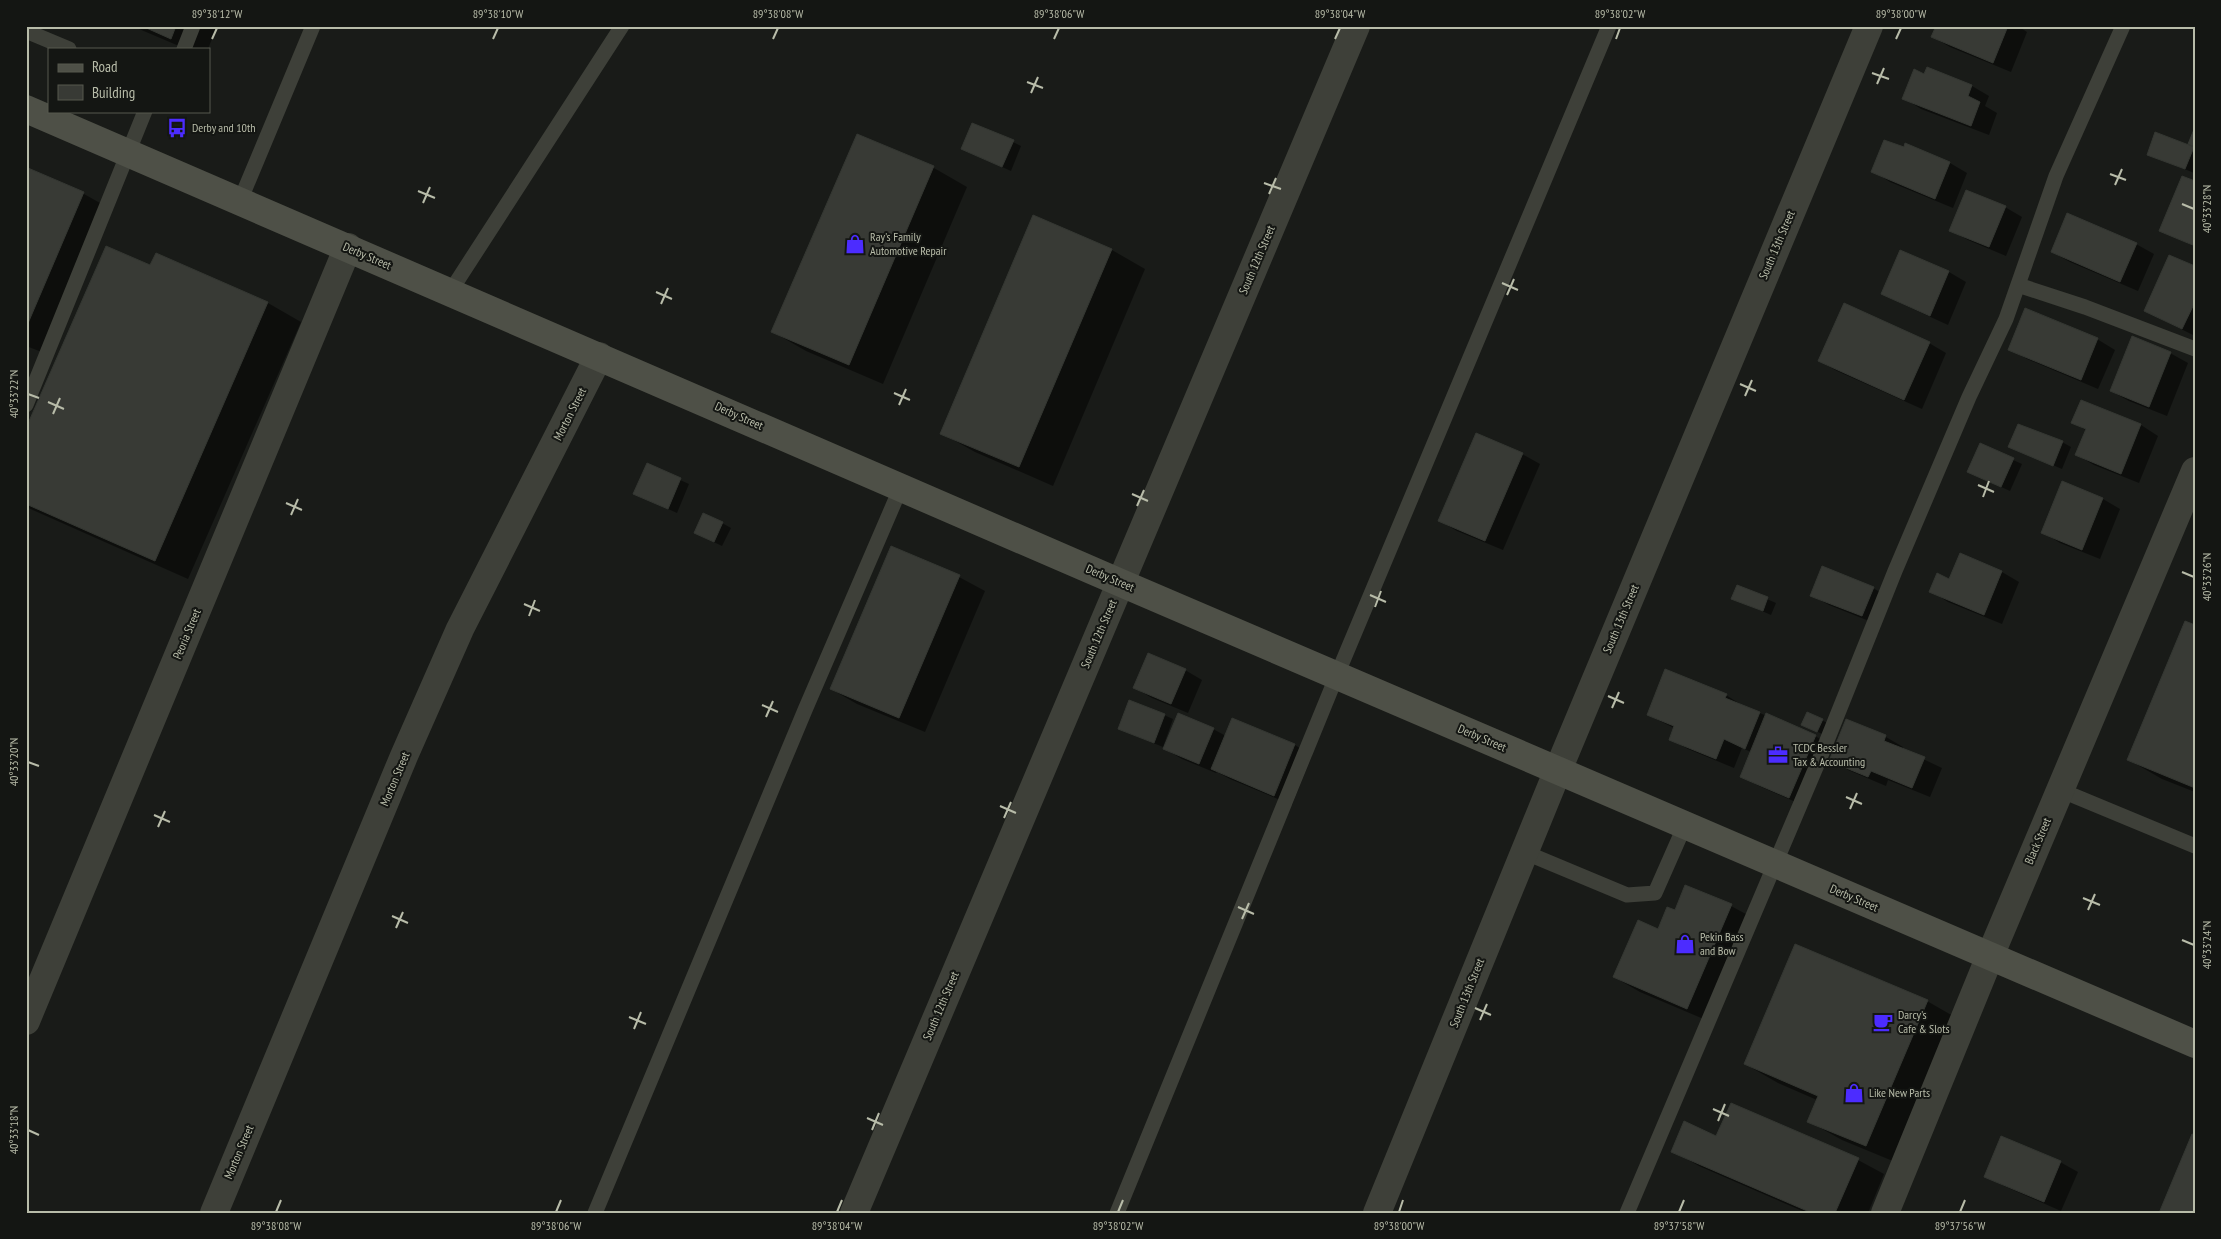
<svg xmlns="http://www.w3.org/2000/svg" width="2221" height="1239" font-family="'PT Sans Narrow',sans-serif">
  <style>
    .shadow { fill: #0007 }
    .building { fill: #383a35; stroke: #343732 }
    .lines { fill: none; stroke-linecap: round; stroke-linejoin: round }
    .service { stroke: #3e4039; stroke-width: 15 }
    .minor { stroke: #3e4039; stroke-width: 28 }
    .secondary { stroke: #4e5047; stroke-width: 28 }
    .ticks { fill: none; stroke: #b8bca9; stroke-width: 2 }
    .labels { text-anchor: middle; stroke-width: 4; stroke-linejoin: round; paint-order: stroke }
    .poi-label { font-size: 12px; fill: #b8bca9; stroke: #141613; text-anchor: start }
    .street-label { font-size: 12px; fill: #b8bca9; stroke: #141613 }
    .neatline { fill: none; stroke: #b8bca9; stroke-width: 2 }
    .ticks-label { font-size: 12px; text-anchor: middle; fill: #b8bca9 }
  </style>
  <rect width="100%" height="100%" fill="#191b18"/>
  <path class="shadow" d="M132 26H217L208 49H186Z
    M1937 26H2018L2027 32 2011 72 1950 47 1933 37Z
    M1927 69 1972 86 1989 96 1985 106 1997 113 1989 135 1921 109 1904 98 1924 75Z
    M2156 134 2195 148 2194 173 2149 154Z
    M858 135 934 168 967 187 883 384 806 351 773 332Z
    M1013 142 1021 146 1011 171 962 149Z
    M1906 145 1950 163 1967 173 1953 208 1890 182 1873 171 1904 149Z
    M29 170 84 194 109 208 47 354 26 346V176Z
    M2195 183V247L2161 230Z
    M2005 207 2022 217 2006 256 1968 240 1950 230Z
    M2136 244 2154 254 2138 291 2070 262 2052 252Z
    M1112 250 1145 269 1053 486 975 452 941 433Z
    M151 267 268 303 301 322 188 579 26 507V431Z
    M2195 268V336L2145 311Z
    M1949 272 1966 282 1948 325 1900 303 1882 293Z
    M2097 339 2115 350 2098 389 2027 359 2010 349Z
    M1929 343 1946 353 1922 409 1837 371 1819 361Z
    M2170 353 2188 363 2167 416 2129 401 2111 391Z
    M2081 402 2141 425 2158 436 2139 483 2094 465 2077 455 2087 431 2073 422Z
    M2062 442 2071 447 2062 469 2010 447Z
    M1980 445 2022 464 2010 491 1968 472Z
    M1522 454 1540 464 1503 550 1457 531 1440 521Z
    M647 465 689 484 677 513 635 494Z
    M2063 483 2103 499 2120 509 2100 559 2060 543 2043 532Z
    M722 523 731 528 722 546 695 533Z
    M2002 572 2019 582 2002 624 1948 602 1931 591 1950 580Z
    M959 577 985 591 925 732 857 704 831 689Z
    M1737 586 1776 603 1771 615 1732 598Z
    M1873 588 1890 598 1879 625 1829 605 1811 595Z
    M2195 626V792L2162 779 2129 760Z
    M1185 670 1202 680 1188 713 1152 698 1135 688Z
    M1666 671 1726 695 1743 706 1815 736 1833 746 1807 807 1759 786 1741 776 1751 752 1742 748 1734 768 1688 749 1670 739 1674 728 1648 715Z
    M1164 715 1173 719 1163 747 1119 729Z
    M1233 719 1295 745 1312 756 1292 805 1230 779 1217 772 1216 773 1182 759 1165 749 1213 729 1226 736Z
    M1822 720 1830 725 1826 736 1802 724Z
    M1847 721 1886 737 1903 747 1902 749 1942 768 1930 797 1888 780 1886 786 1848 770 1831 760Z
    M1731 906 1757 920 1713 1023 1640 992 1614 977 1675 912Z
    M1927 1001 1960 1020 1900 1164 1842 1140 1808 1121 1817 1100 1778 1083 1745 1064Z
    M1717 1137 1858 1160 1884 1174 1868 1213H1807L1699 1166 1673 1151Z
    M2060 1162 2078 1172 2061 1211 2004 1186 1986 1176Z"/>
  <path class="building" d="M142 26H176L171 39Z
    M1936 26H2008L1993 63 1931 37Z
    M1927 67 1972 85 1968 96 1980 102 1971 126 1902 99 1914 69 1924 74Z
    M972 123 1014 140 1002 167 961 149Z
    M2195 127V147L2188 144Z
    M2155 132 2194 147 2185 169 2147 155Z
    M857 134 934 166 849 365 771 332Z
    M1884 140 1904 147 1905 143 1950 162 1935 199 1871 172Z
    M28 168 84 192 26 328V173Z
    M2182 176 2195 181V246L2159 231Z
    M1966 190 2006 206 1989 247 1949 231Z
    M2067 213 2137 243 2120 282 2051 252Z
    M1033 215 1112 249 1019 467 940 434Z
    M106 246 150 265 156 253 268 302 155 561 26 504V428Z
    M1900 250 1949 271 1930 316 1881 294Z
    M2169 255 2195 266V302L2182 329 2144 311Z
    M1844 303 1930 342 1904 400 1818 361Z
    M2025 308 2098 338 2081 380 2008 350Z
    M2132 336 2171 352 2149 407 2110 391Z
    M2081 400 2141 424 2121 474 2075 455 2086 429 2071 423Z
    M2018 424 2063 441 2053 466 2008 447Z
    M1476 433 1523 453 1485 541 1438 521Z
    M1980 443 2014 458 2001 487 1967 472Z
    M647 463 681 478 668 509 633 494Z
    M2062 481 2103 498 2082 550 2041 533Z
    M703 513 723 522 714 542 694 533Z
    M891 546 960 575 899 718 830 689Z
    M1960 553 2002 571 1984 615 1929 592 1937 573 1949 579Z
    M1822 566 1874 587 1862 616 1810 596Z
    M1737 585 1768 597 1763 611 1731 599Z
    M2185 621 2195 625V788L2127 760Z
    M1148 653 1186 669 1171 704 1133 688Z
    M1665 669 1727 694 1725 698 1760 712 1745 749 1724 739 1716 759 1669 740 1674 726 1647 715Z
    M1129 700 1165 714 1154 743 1118 729Z
    M1807 712 1823 719 1817 732 1801 725Z
    M1178 713 1214 728 1199 764 1163 749Z
    M1766 713 1816 735 1789 798 1740 777Z
    M1232 718 1295 744 1274 796 1211 769Z
    M1846 719 1886 735 1884 741 1925 757 1912 788 1871 771 1868 777 1829 761Z
    M1685 885 1732 904 1687 1009 1613 977 1638 920 1658 929 1667 907 1675 910Z
    M1795 944 1928 1000 1866 1146 1807 1122 1818 1096 1744 1064Z
    M1731 1103 1859 1158 1835 1213H1812L1671 1152 1684 1121 1716 1136Z
    M2192 1134 2195 1135V1213H2159Z
    M2001 1136 2061 1161 2044 1202 1984 1177Z"/>
  <g class="lines">
    <path class="service" d="M26 31 69 49
      M184 49 193 26
      M240 201 313 26
      M2018 285 2085 307 2195 349
      M450 292 622 26
      M26 405 145 111
      M2060 790 2195 846
      M1524 852 1627 895 1655 893 1685 825
      M595 1213 805 710 901 487
      M1117 1213 1337 675 1609 26
      M1627 1213 1820 758 1895 571 1969 397 2006 319 2056 176 2123 26"/>
    <path class="minor" d="M26 1021 348 247
      M214 1213 404 756 460 629 599 356
      M854 1213 1356 26
      M1377 1213 1558 770 1869 26
      M1885 1213 1990 956 2195 471"/>
    <path class="secondary" d="M26 109 1121 583 2195 1044"/>
  </g>
  <path class="ticks" d="M212 39 217 28M493 39 498 28M773 39 778 28M1054 39 1059 28M1335 39 1340 28M1616 39 1620 28M1896 39 1901 28M1872 73 1889 79M1027 82 1043 88M1877 84 1884 68M1031 93 1038 77M2110 174 2126 180M1264 183 1281 189M2115 185 2122 169M418 191 435 198M1269 194 1276 178M423 203 430 187M2182 204 2194 209M1502 283 1518 290M656 292 672 299M1507 295 1514 279M661 304 668 288M1740 384 1756 391M894 393 910 400M28 394 39 398M1745 396 1752 380M48 402 64 409M899 405 906 389M53 414 60 398M1978 485 1994 492M1132 494 1148 501M1983 497 1989 481M286 503 302 510M1137 506 1144 490M291 515 298 499M2182 572 2194 577M1370 595 1386 602M524 604 540 611M1375 607 1381 591M529 616 535 600M1608 696 1624 703M762 705 778 712M1612 708 1619 692M766 717 773 701M28 762 39 766M1846 797 1862 804M1000 806 1016 813M1850 809 1857 793M154 815 170 822M1004 818 1011 802M158 827 165 811M2083 898 2100 905M1238 907 1254 914M2088 910 2095 894M392 916 408 923M1242 919 1249 903M396 928 403 912M2182 940 2194 945M1475 1008 1491 1015M629 1017 646 1024M1480 1020 1487 1004M634 1029 641 1012M1713 1109 1729 1116M867 1118 883 1125M1718 1121 1725 1104M28 1130 39 1135M872 1130 879 1113M276 1212 281 1200M556 1212 561 1200M837 1212 842 1200M1118 1212 1123 1200M1399 1212 1403 1200M1679 1212 1684 1200M1960 1212 1965 1200"/>
  <defs>
    <symbol id="bus-bare" viewBox="-9 -9 18 18"><path d="M-5-6H5V4H4V6H2V4H-2V6H-4V4H-5ZM-3.5-4V0h7V-4ZM-3.5 1.2v1.5H-2V1.2ZM2 1.2v1.5H3.5V1.2Z" fill="#4c2cff" stroke="#141613" stroke-width="2.5" paint-order="stroke"/></symbol>
    <symbol id="shop-bare" viewBox="-9 -9 18 18"><path d="M-5-2.5h2.3a2.7 3.5 0 0 1 5.4 0H5L5.5 6h-11ZM-1.5-2.5h3a1.5 2.3 0 0 0-3 0Z" fill="#4c2cff" stroke="#141613" stroke-width="2.5" paint-order="stroke"/></symbol>
    <symbol id="office-bare" viewBox="-9 -9 18 18"><path d="M-6-3h4V-5.5h4V-3h4V5H-6ZM-1-4.5V-3h2v-1.5ZM-6 0V1H6V0Z" fill="#4c2cff" stroke="#141613" stroke-width="2.5" paint-order="stroke"/></symbol>
    <symbol id="cafe-bare" viewBox="-9 -9 18 18"><path d="M-5.5-4.5H6V0H3Q3 3.5 0 3.5H-2.5Q-5.5 3.5-5.5 0ZM3-3.2v2h1.7v-2ZM-6 4.5H4V6H-6Z" fill="#4c2cff" stroke="#141613" stroke-width="2.5" paint-order="stroke"/></symbol>
  </defs>
  <g fill-rule="evenodd">
    <use href="#bus-bare" x="163" y="114" width="28" height="28"/>
    <use href="#shop-bare" x="841" y="230" width="28" height="28"/>
    <use href="#office-bare" x="1764" y="741" width="28" height="28"/>
    <use href="#shop-bare" x="1671" y="930" width="28" height="28"/>
    <use href="#cafe-bare" x="1869" y="1008" width="28" height="28"/>
    <use href="#shop-bare" x="1840" y="1079" width="28" height="28"/>
  </g>
  <g class="labels">
    <g class="poi-label">
      <text x="192" y="132">Derby and 10th</text>
      <text x="870" y="241">Ray's Family<tspan x="870" dy="14">Automotive Repair</tspan></text>
      <text x="1793" y="752">TCDC Bessler<tspan x="1793" dy="14">Tax &amp; Accounting</tspan></text>
      <text x="1700" y="941">Pekin Bass<tspan x="1700" dy="14">and Bow</tspan></text>
      <text x="1898" y="1019">Darcy's<tspan x="1898" dy="14">Cafe &amp; Slots</tspan></text>
      <text x="1869" y="1097">Like New Parts</text>
    </g>
    <g class="street-label">
      <text transform="translate(1777 245) rotate(-67)" y="4">South 13th Street</text>
      <text transform="translate(367 256) rotate(23)" y="4">Derby Street</text>
      <text transform="translate(1257 260) rotate(-67)" y="4">South 12th Street</text>
      <text transform="translate(570 414) rotate(-63)" y="4">Morton Street</text>
      <text transform="translate(739 416) rotate(24)" y="4">Derby Street</text>
      <text transform="translate(1110 578) rotate(23)" y="4">Derby Street</text>
      <text transform="translate(1621 619) rotate(-67)" y="4">South 13th Street</text>
      <text transform="translate(187 634) rotate(-67)" y="4">Peoria Street</text>
      <text transform="translate(1099 634) rotate(-67)" y="4">South 12th Street</text>
      <text transform="translate(1482 738) rotate(23)" y="4">Derby Street</text>
      <text transform="translate(395 779) rotate(-67)" y="4">Morton Street</text>
      <text transform="translate(2038 841) rotate(-67)" y="4">Black Street</text>
      <text transform="translate(1854 898) rotate(23)" y="4">Derby Street</text>
      <text transform="translate(1467 993) rotate(-68)" y="4">South 13th Street</text>
      <text transform="translate(941 1006) rotate(-67)" y="4">South 12th Street</text>
      <text transform="translate(239 1152) rotate(-67)" y="4">Morton Street</text>
    </g>
  </g>
  <rect width="2221" height="1239" fill="none" stroke="#141613" stroke-width="55"/>
  <rect x="48" y="48" width="162" height="65" fill="#141613" stroke="#56584f"/>
  <rect x="58" y="64" width="25" height="8" fill="#4e5047" stroke="#56584f"/>
  <text x="92" y="72" font-size="15" fill="#b8bca9">Road</text>
  <rect x="58" y="85" width="25" height="15" fill="#383a35" stroke="#56584f"/>
  <text x="92" y="98" font-size="15" fill="#b8bca9">Building</text>
  <rect x="28" y="28" width="2166" height="1184" class="neatline"/>
  <g class="ticks-label">
    <text x="217" y="18">89°38'12"W</text>
    <text x="498" y="18">89°38'10"W</text>
    <text x="778" y="18">89°38'08"W</text>
    <text x="1059" y="18">89°38'06"W</text>
    <text x="1340" y="18">89°38'04"W</text>
    <text x="1620" y="18">89°38'02"W</text>
    <text x="1901" y="18">89°38'00"W</text>
    <text transform="translate(2207 209) rotate(-90)" y="4">40°33'28"N</text>
    <text transform="translate(14 394) rotate(-90)" y="4">40°33'22"N</text>
    <text transform="translate(2207 577) rotate(-90)" y="4">40°33'26"N</text>
    <text transform="translate(14 762) rotate(-90)" y="4">40°33'20"N</text>
    <text transform="translate(2207 945) rotate(-90)" y="4">40°33'24"N</text>
    <text transform="translate(14 1130) rotate(-90)" y="4">40°33'18"N</text>
    <text x="276" y="1230">89°38'08"W</text>
    <text x="556" y="1230">89°38'06"W</text>
    <text x="837" y="1230">89°38'04"W</text>
    <text x="1118" y="1230">89°38'02"W</text>
    <text x="1399" y="1230">89°38'00"W</text>
    <text x="1679" y="1230">89°37'58"W</text>
    <text x="1960" y="1230">89°37'56"W</text>
  </g>
</svg>
